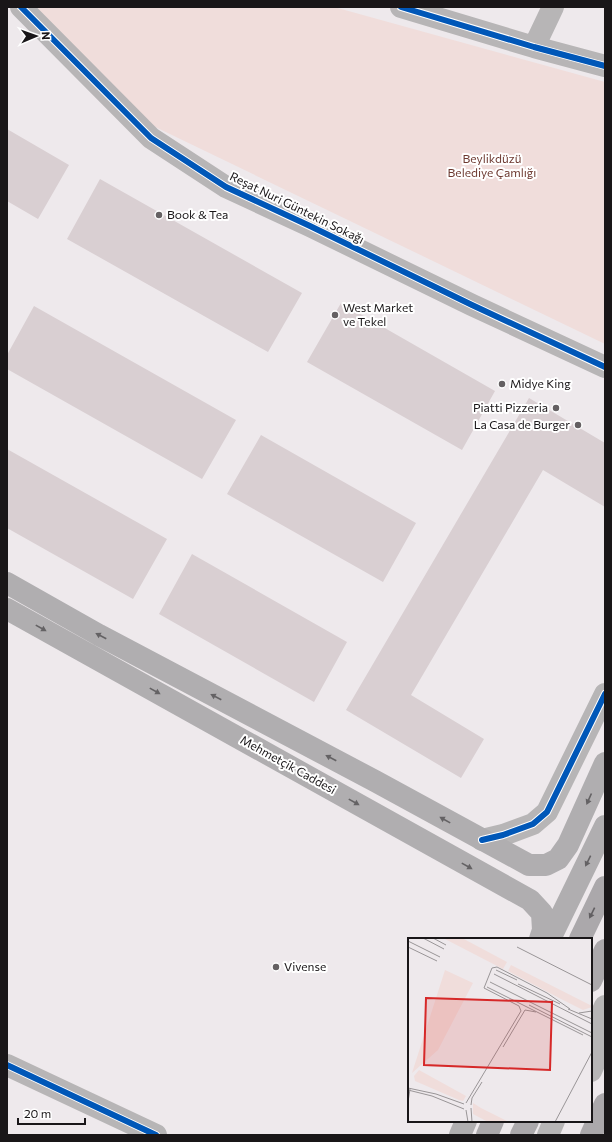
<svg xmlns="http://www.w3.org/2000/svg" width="612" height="1142" font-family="Commissioner,sans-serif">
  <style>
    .green { fill: #f0dddb }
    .building { fill: #d9cfd2 }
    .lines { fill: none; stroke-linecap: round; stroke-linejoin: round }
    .minor { stroke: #b7b5b6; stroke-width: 22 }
    .major { stroke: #b0aeb0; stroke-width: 22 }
    .highway { stroke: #aba8ab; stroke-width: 22 }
    .cycleway-casing { stroke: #fff; stroke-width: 8 }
    .cycleway { stroke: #0057b8; stroke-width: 6 }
    .oneway { fill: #646264 }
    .oneway2 { fill: #625f62 }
    .poi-dot { fill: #646062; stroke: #fff; stroke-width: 1.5 }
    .labels { text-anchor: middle; stroke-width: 4; stroke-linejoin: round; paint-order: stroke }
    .park-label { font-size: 12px; fill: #6d3930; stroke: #fff }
    .street-label { font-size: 12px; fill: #191618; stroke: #fff }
    .poi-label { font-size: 12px; fill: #191618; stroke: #fff; text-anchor: start }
    .inset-road { fill: none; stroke: #999597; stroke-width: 1 }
    .view { fill: #d62828; fill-opacity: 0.15; stroke: #d62828; stroke-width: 2 }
    .inset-edge { fill: none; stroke: #191618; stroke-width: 2 }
  </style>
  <rect width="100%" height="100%" fill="#eee9ec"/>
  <path class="green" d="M34 7H334L605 82V344L147 123Z"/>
  <path class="building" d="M7 129 69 165 38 219 7 201Z
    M100 179 302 293 268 352 67 239Z
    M341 303 495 391 462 450 307 362Z
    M34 306 236 420 202 479 7 369V355Z
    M529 398 605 443V507L543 470 411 695 484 739 461 778 346 710Z
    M261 435 416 523 383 582 227 494Z
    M7 449 167 539 133 599 7 528Z
    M192 554 347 642 314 702 159 614Z"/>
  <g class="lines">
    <path class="minor" d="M21 7 151 138 226 187 310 226 472 305 605 367
      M401 7 534 47 605 66
      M534 47 553 7
      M482 840 503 835 533 824 547 812 605 694
      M591 1038 605 1006
      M7 1065 156 1135
      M591 1071 605 1039
      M548 1135 554 1121"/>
    <path class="major" d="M7 583 99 635 375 781 529 865H546L558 859 568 845 605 763
      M7 609 530 900 542 913 543 930 540 939
      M550 939 605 826
      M460 1135 466 1121"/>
    <path class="highway" d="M580 939 605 887
      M591 981 605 950
      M487 1135 493 1121
      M521 1135 528 1121
      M591 1135 605 1104"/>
    <defs>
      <path id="cycleway" d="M21 7 151 138 226 187 310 226 472 305 605 367
        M401 7 534 47 605 66
        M482 840 503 835 533 824 547 812 605 694
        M7 1065 156 1135"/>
    </defs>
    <use href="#cycleway" class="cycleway-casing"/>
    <use href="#cycleway" class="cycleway"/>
  </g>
  <defs><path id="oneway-solid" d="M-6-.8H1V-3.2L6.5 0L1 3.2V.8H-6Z"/></defs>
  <g class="oneway">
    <use href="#oneway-solid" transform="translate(41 628) rotate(29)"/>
    <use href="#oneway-solid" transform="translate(101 636) rotate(-152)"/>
    <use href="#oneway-solid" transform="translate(155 691) rotate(29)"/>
    <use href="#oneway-solid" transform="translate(216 697) rotate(-152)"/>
    <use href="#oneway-solid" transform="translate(331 758) rotate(-152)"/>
    <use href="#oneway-solid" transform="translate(589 799) rotate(114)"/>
    <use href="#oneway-solid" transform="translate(354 802) rotate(29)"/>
    <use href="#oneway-solid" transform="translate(445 820) rotate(-151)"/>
    <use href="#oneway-solid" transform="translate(588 861) rotate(116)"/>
    <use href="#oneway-solid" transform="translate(467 866) rotate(29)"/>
  </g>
  <use class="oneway2" href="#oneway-solid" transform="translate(592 913) rotate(116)"/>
  <g class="poi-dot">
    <circle cx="159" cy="215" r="4"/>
    <circle cx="335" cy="315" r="4"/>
    <circle cx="502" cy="384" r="4"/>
    <circle cx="556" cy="408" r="4"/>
    <circle cx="578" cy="425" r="4"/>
    <circle cx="276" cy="967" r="4"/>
  </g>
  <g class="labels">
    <g class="park-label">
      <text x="492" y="163">Beylikdüzü<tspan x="492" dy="14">Belediye Çamlığı</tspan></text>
    </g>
    <g class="street-label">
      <text transform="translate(297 208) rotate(26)" y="4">Reşat Nuri Güntekin Sokağı</text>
      <text transform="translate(288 765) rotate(29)" y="4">Mehmetçik Caddesi</text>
    </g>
    <g class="poi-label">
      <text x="167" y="219">Book &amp; Tea</text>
      <text x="343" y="312">West Market<tspan x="343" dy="14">ve Tekel</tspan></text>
      <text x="510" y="388">Midye King</text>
      <text x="548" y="412" text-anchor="end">Piatti Pizzeria</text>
      <text x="570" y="429" text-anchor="end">La Casa de Burger</text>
      <text x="284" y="971">Vivense</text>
    </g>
  </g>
  <g transform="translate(408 938)">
    <rect width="184" height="184" fill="#eee9ec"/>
    <path d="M35 0H54L99 24 95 31ZM103 27 184 68V69L175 72 153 61 100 33ZM37 32 65 45 30 112 4 135ZM11 132 58 158 55 163 51 162 7 143 6 138ZM65 165 73 170 101 184H80L65 176Z" fill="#f0dddb"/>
    <path class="inset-road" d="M15 0 36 11M25 0 38 7M0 3 32 19M0 9 29 23M109 9 184 47M88 32 109 42M86 36 184 86M82 44 184 95M110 46 152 66M79 49 175 97M121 67 184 99M160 71 184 81M171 75 184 73M95 109 117 72 128 74M0 150 28 156 56 166M0 152 24 158 56 171M0 164 2 151M58 165 113 73 111 68 76 50 84 30 89 29 139 55 162 71M63 167 64 160 74 144M63 170 64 184M58 172 60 184M147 184 184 114"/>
    <path class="view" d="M18 60 144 64 142 132 16 127Z"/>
    <rect width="184" height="184" class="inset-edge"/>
  </g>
  <rect width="612" height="1142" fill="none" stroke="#191618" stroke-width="16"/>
  <g transform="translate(36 36) rotate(88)" stroke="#ffffff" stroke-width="3" paint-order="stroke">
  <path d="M0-3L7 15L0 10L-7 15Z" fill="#191618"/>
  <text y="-6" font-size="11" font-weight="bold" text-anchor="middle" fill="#191618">N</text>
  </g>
  <path d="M18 1118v6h67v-6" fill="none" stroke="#191618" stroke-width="2"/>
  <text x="24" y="1118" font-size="12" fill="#191618" stroke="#ffffff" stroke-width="3" paint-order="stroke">20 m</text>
</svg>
